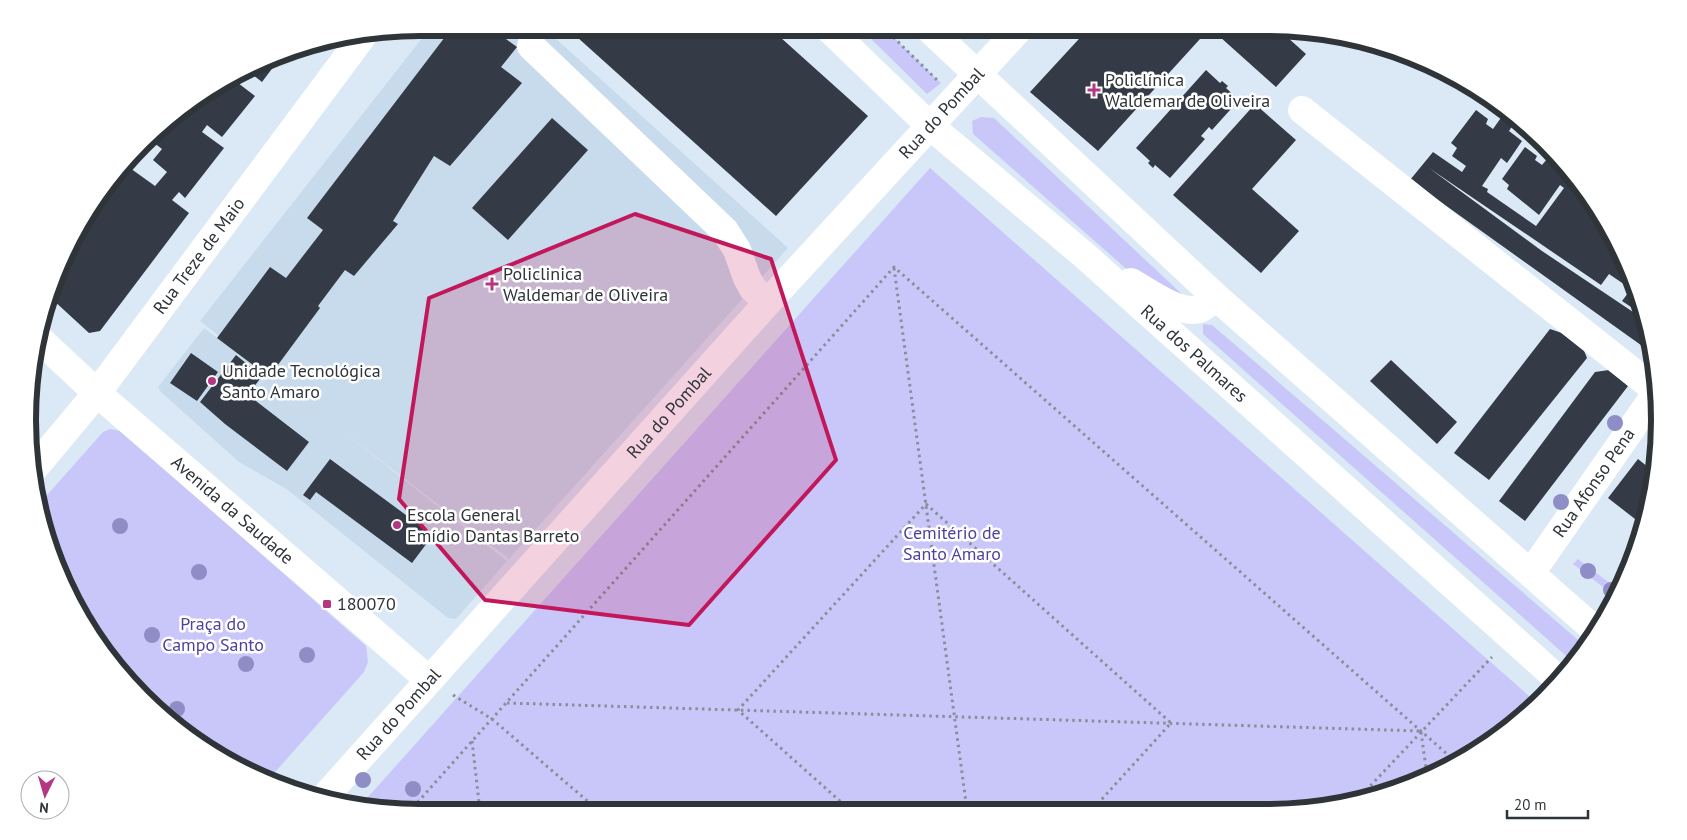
<svg xmlns="http://www.w3.org/2000/svg" width="1687" height="840" font-family="'PT Sans',sans-serif">
  <style>
    .built { fill: #c8dbec }
    .green { fill: #c9c7f9 }
    .building { fill: #343a46 }
    .lines { fill: none; stroke-linecap: round; stroke-linejoin: round }
    .path { stroke: #869099; stroke-width: 3; stroke-dasharray: 2.5 4; stroke-linecap: butt }
    .minor { stroke: #fff; stroke-width: 28 }
    .major { stroke: #fff; stroke-width: 28 }
    .tree { fill: #8f8dc5 }
    .marked { fill: #c2185b; fill-opacity: 0.2; stroke: #c2185b; stroke-width: 4; stroke-linejoin: round }
    .poi-dot { fill: #b53683; stroke: #fff; stroke-width: 2 }
    .labels { text-anchor: middle; stroke-width: 5; stroke-linejoin: round; paint-order: stroke }
    .poi-label { font-size: 18px; fill: #2e3438; stroke: #fff; text-anchor: start }
    .street-label { font-size: 18px; fill: #2e3438; stroke: #fff }
    .park-label { font-size: 18px; fill: #50419d; stroke: #fff }
    .rim { fill: none; stroke: #2e3438; stroke-width: 6 }
  </style>
  <rect width="100%" height="100%" fill="#dbe9f6"/>
  <path class="built" d="M430 28H544L788 248 509 559 345 433 507 561 456 619 448 618 288 490 239 462 161 392 158 387 204 328 266 375 219 435 268 374 200 321Z"/>
  <path class="green" d="M860 28H884L941 83 927 94Z
    M981 117 994 118 1185 297 1173 310 973 134 972 121Z
    M930 168 1536 702 1485 746 1393 792 1318 809 395 812 360 806Z
    M1203 324 1212 325 1584 645 1573 662 1203 334Z
    M110 429 121 431 366 646 368 662 364 672 268 780 247 772 143 698 68 594 40 503 103 432Z
    M1578 559 1620 591 1616 597 1573 564Z"/>
  <path class="building" d="M458 28H491L517 47 501 67 522 83 450 166 434 156 393 221 398 224 354 276 345 270 318 306 320 308 269 377 217 338 270 267 286 278 323 230 307 218 448 33 452 36Z
    M567 28H770L868 116 776 216Z
    M1089 28H1277L1306 54 1276 87 1210 28 1098 151 1030 92Z
    M283 54 262 82 249 72Z
    M1206 70 1220 83 1222 81 1228 86 1226 88 1239 100 1212 130 1209 127 1201 136 1205 139 1170 178 1155 165 1153 168 1148 163 1150 161 1136 148Z
    M245 74 238 83 255 96 222 137 207 125 202 132 224 148 185 198 179 192 172 200 189 213 100 331 89 333 52 299 80 224 123 163 155 186 167 172 153 160 162 149 149 139 171 118 178 125 184 118 177 112 181 109Z
    M1255 104 1296 140 1252 189 1299 231 1261 273 1173 195Z
    M1476 110 1488 119 1486 124 1493 129 1505 112 1516 120 1509 131 1522 141 1507 163 1501 158 1482 186 1488 189 1487 192 1536 226 1564 188 1560 185 1539 215 1507 189 1509 185 1502 179 1525 147 1537 156 1535 160 1542 165 1547 159 1573 177 1585 194 1584 196 1586 195 1607 224 1639 294 1641 306 1637 311 1622 301 1631 289 1609 274 1601 285 1429 168 1542 251 1645 320 1652 353 1410 180 1433 152 1462 172 1466 166 1452 156 1457 148 1451 143Z
    M552 118 588 150 508 240 472 208Z
    M1550 329 1562 333 1583 348 1587 358 1489 480 1454 453Z
    M191 353 218 372 197 401 170 383Z
    M236 355 262 376 248 395 309 442 287 471 225 424 200 402Z
    M1391 360 1457 422 1437 444 1370 381Z
    M1609 370 1628 386 1525 521 1499 501 1595 372Z
    M330 459 433 535 412 563 316 492 310 500 303 495Z
    M1638 459 1653 471 1648 466 1654 460 1656 461 1650 501 1635 519 1608 498Z"/>
  <g class="lines">
    <path class="path" d="M884 28 937 80
      M894 268 967 810
      M453 695 492 719 599 811
      M507 703 1420 731
      M1421 732 1427 775
      M472 741 480 811
      M1357 800 1492 657
      M850 810 738 710 926 504 1171 723 1092 810
      M409 812 894 267 1455 761"/>
    <g class="minor">
      <path d="M531 46 725 231 737 250 747 278 753 289 768 302"/>
      <path d="M1302 110 1657 391"/>
      <path id="s1" d="M37 337 97 393 429 680"/>
      <path id="s2" d="M31 472 97 393 362 37"/>
      <path id="s3" d="M1531 573 1657 392"/>
      <path id="s4" d="M322 800 768 302 1020 28"/>
    </g>
    <g class="major">
      <path id="s5" d="M828 28 929 125 1084 255 1560 681"/>
      <path d="M928 28 1216 297 1595 630"/>
      <path d="M1131 282C1149 292 1178 315 1200 309 1205 307 1211 301 1216 297"/>
    </g>
  </g>
  <g class="tree">
    <circle cx="1615" cy="423" r="8"/>
    <circle cx="1561" cy="502" r="8"/>
    <circle cx="120" cy="526" r="8"/>
    <circle cx="1588" cy="571" r="8"/>
    <circle cx="199" cy="572" r="8"/>
    <circle cx="1611" cy="590" r="8"/>
    <circle cx="152" cy="635" r="8"/>
    <circle cx="307" cy="655" r="8"/>
    <circle cx="246" cy="664" r="8"/>
    <circle cx="177" cy="709" r="8"/>
    <circle cx="363" cy="780" r="8"/>
    <circle cx="413" cy="789" r="8"/>
  </g>
  <path class="marked" d="M635 214 771 259 836 460 689 625 485 600 399 499 429 298Z"/>
  <g class="poi-dot">
    <path d="M1091.5 82.5h5v5h5v5h-5v5h-5v-5h-5v-5h5z"/>
    <path d="M489.5 276.5h5v5h5v5h-5v5h-5v-5h-5v-5h5z"/>
    <circle cx="212" cy="381" r="5"/>
    <circle cx="397" cy="525" r="5"/>
    <rect x="322" y="599" width="10" height="10" rx="2.5"/>
  </g>
  <g class="labels">
    <g class="poi-label">
      <text x="1105" y="86">Policlínica<tspan x="1105" dy="21">Waldemar de Oliveira</tspan></text>
      <text x="503" y="280">Policlinica<tspan x="503" dy="21">Waldemar de Oliveira</tspan></text>
      <text x="222" y="377">Unidade Tecnológica<tspan x="222" dy="21">Santo Amaro</tspan></text>
      <text x="407" y="521">Escola General<tspan x="407" dy="21">Emídio Dantas Barreto</tspan></text>
      <text x="337" y="610">180070</text>
    </g>
    <g class="street-label">
      <text dy="6" stroke="none"><textPath href="#s4" startOffset="925">Rua do Pombal</textPath></text>
      <text dy="6" stroke="none"><textPath href="#s2" startOffset="274">Rua Treze de Maio</textPath></text>
      <text dy="6" stroke="none"><textPath href="#s5" startOffset="490">Rua dos Palmares</textPath></text>
      <text dy="6" stroke="none"><textPath href="#s4" startOffset="520">Rua do Pombal</textPath></text>
      <text dy="6" stroke="none"><textPath href="#s3" startOffset="110">Rua Afonso Pena</textPath></text>
      <text dy="6" stroke="none"><textPath href="#s1" startOffset="261">Avenida da Saudade</textPath></text>
      <text dy="6" stroke="none"><textPath href="#s4" startOffset="115">Rua do Pombal</textPath></text>
    </g>
    <g class="park-label">
      <text x="952" y="539">Cemitério de<tspan x="952" dy="21">Santo Amaro</tspan></text>
      <text x="213" y="630">Praça do<tspan x="213" dy="21">Campo Santo</tspan></text>
    </g>
  </g>
  <path d="M0 0H1687V840H0ZM420 36H1267A384 384 0 0 1 1651 420V420A384 384 0 0 1 1267 804H420A384 384 0 0 1 36 420V420A384 384 0 0 1 420 36Z" fill="#fff" fill-rule="evenodd"/>
  <path class="rim" d="M420 36H1267A384 384 0 0 1 1651 420V420A384 384 0 0 1 1267 804H420A384 384 0 0 1 36 420V420A384 384 0 0 1 420 36Z"/>
  <g transform="translate(45 795) rotate(185)"><circle r="24" fill="#ffffff" stroke="#abaeaf"/>
  <path d="M0-4L9 19L0 12L-9 19Z" fill="#b53683"/>
  <text y="-8" font-size="14" font-weight="bold" text-anchor="middle" fill="#2e3438">N</text>
  </g>
  <path d="M1507 810v8h81v-8" fill="none" stroke="#2e3438" stroke-width="2.5"/>
  <text x="1514" y="810" font-size="15" fill="#2e3438" stroke="#ffffff" stroke-width="4" paint-order="stroke">20 m</text>
</svg>
